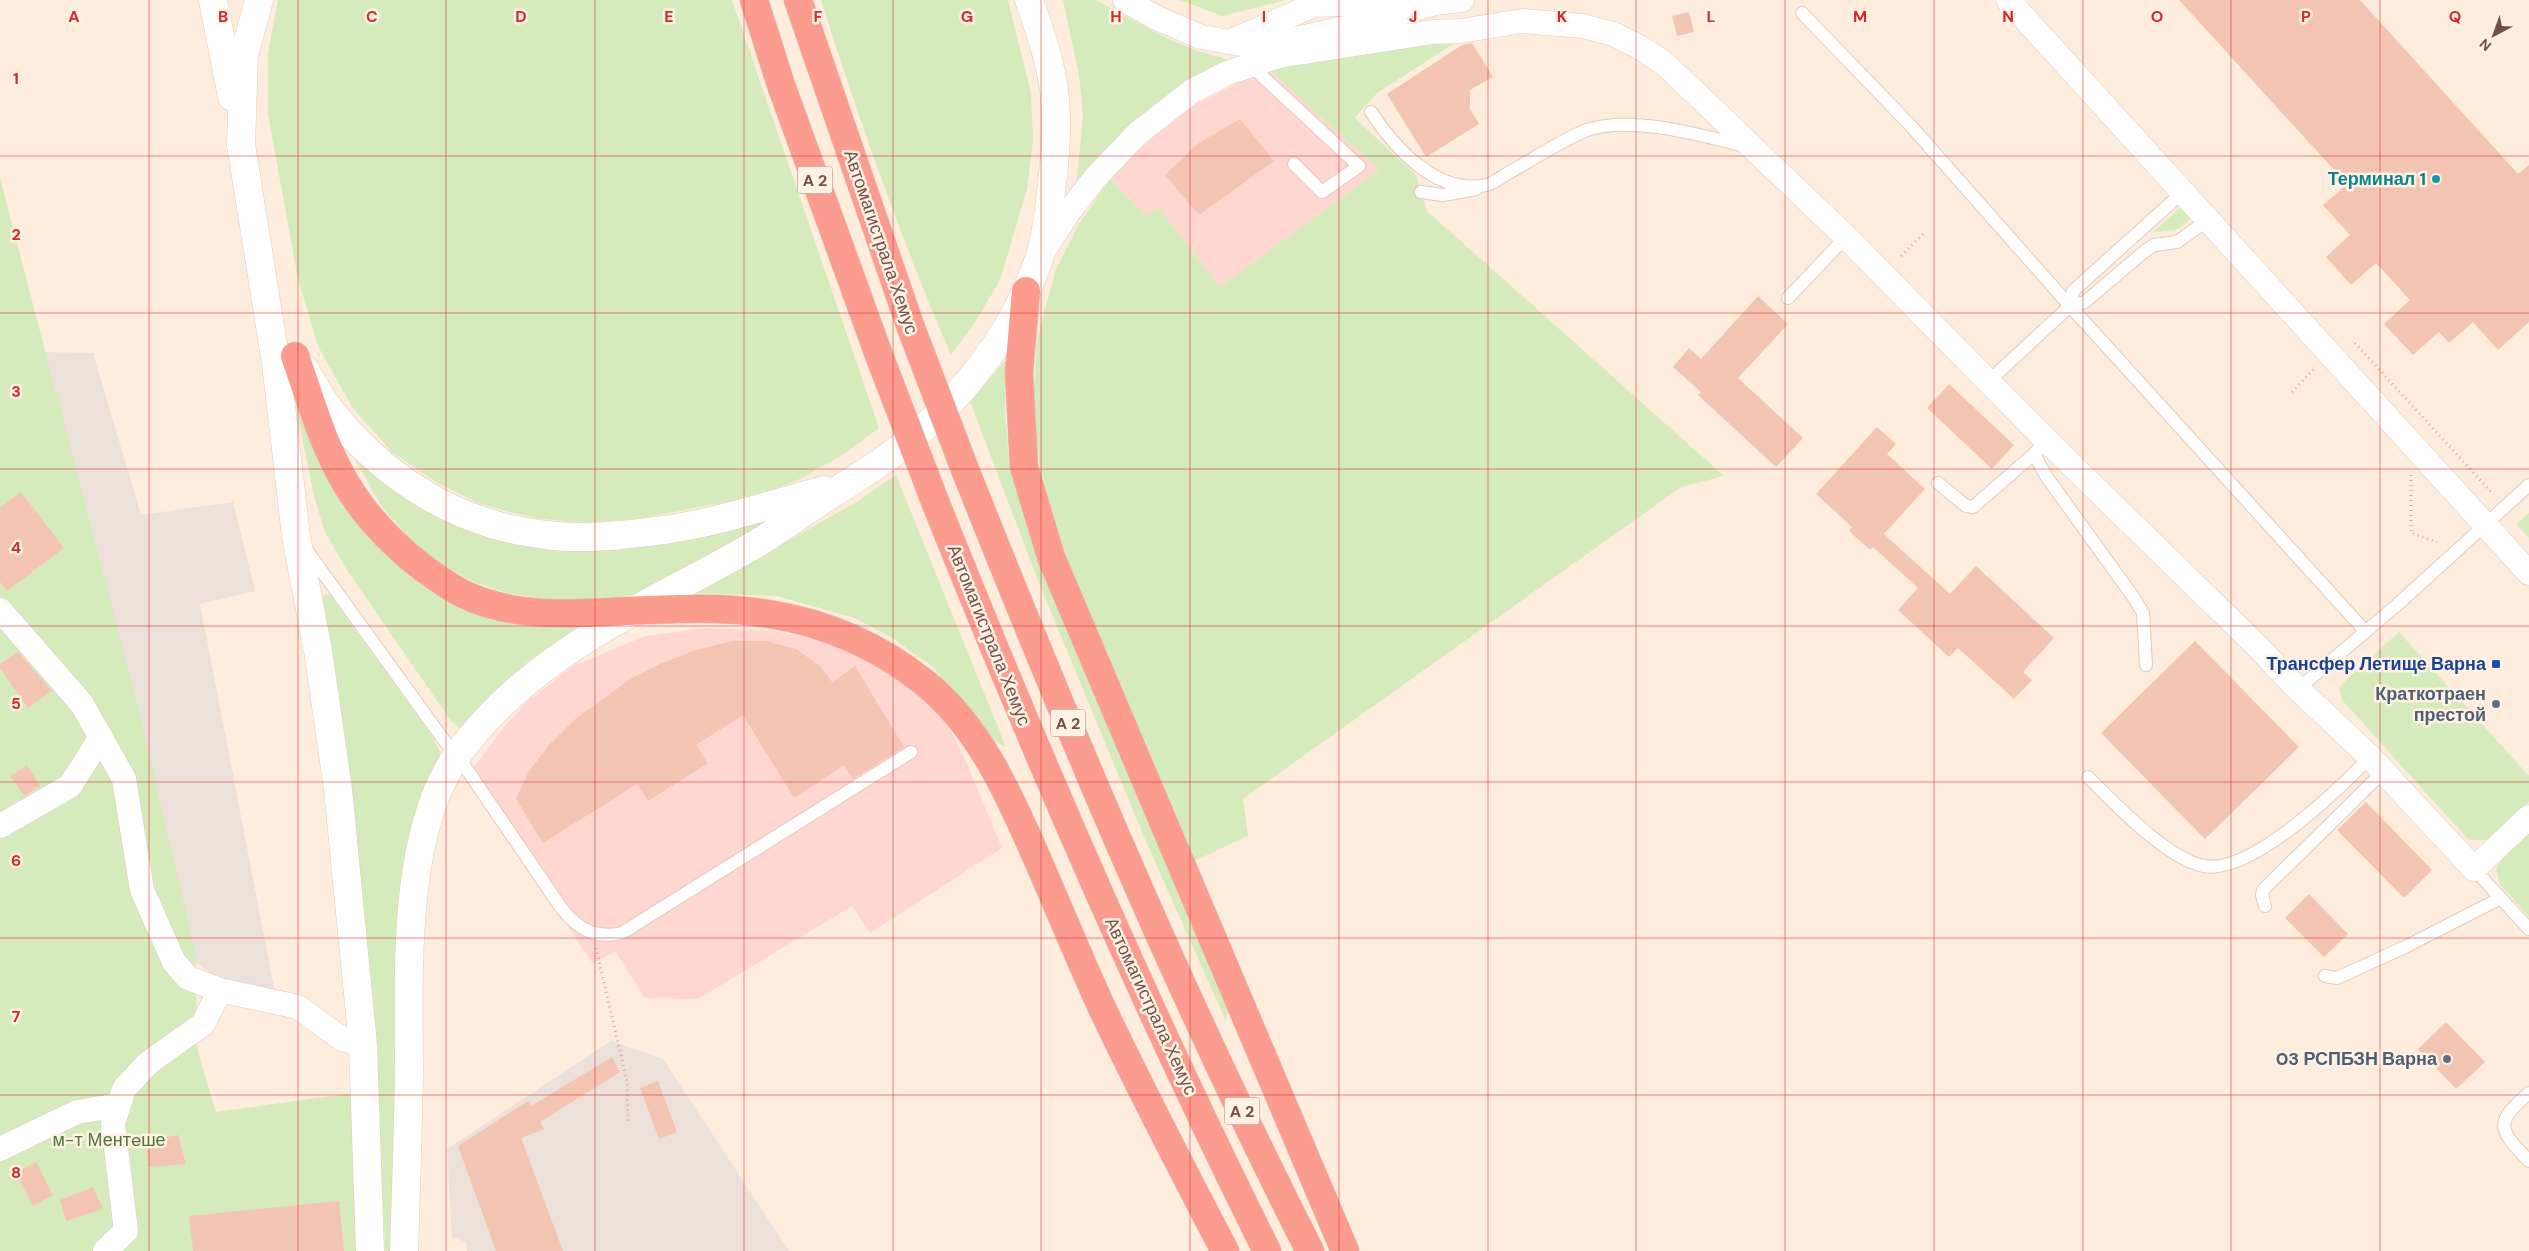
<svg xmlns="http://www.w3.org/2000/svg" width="2529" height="1251" font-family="'DM Sans',sans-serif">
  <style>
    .commercial { fill: #ffd7d0 }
    .industrial { fill: #ebe0da }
    .green { fill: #d5ebbb }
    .building { fill: #f4c4b3 }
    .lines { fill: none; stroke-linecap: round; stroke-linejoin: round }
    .service-casing { stroke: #e3c9bc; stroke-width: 14 }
    .minor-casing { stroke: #e3c9bc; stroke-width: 25 }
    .secondary-casing { stroke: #e9c8b9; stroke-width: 29 }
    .motorway-casing { stroke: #dbd1cf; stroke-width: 29 }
    .path { stroke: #d9a797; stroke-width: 3; stroke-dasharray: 1 4; stroke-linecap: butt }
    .service { stroke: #fff; stroke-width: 12 }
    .minor { stroke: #fff; stroke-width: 24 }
    .secondary { stroke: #fff; stroke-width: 28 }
    .motorway { stroke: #fc9c8f; stroke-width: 28 }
    .motorway-bridge-casing { stroke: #dbd1cf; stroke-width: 29; stroke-linecap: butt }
    .motorway-bridge { stroke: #fc9c8f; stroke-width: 28 }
    .grid { fill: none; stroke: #d62828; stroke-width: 1; stroke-opacity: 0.55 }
    .culture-dot { fill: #0f9aa8; stroke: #fff1e4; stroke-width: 2 }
    .transit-dot { fill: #1a4fb4; stroke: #fff1e4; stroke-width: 2 }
    .service-dot { fill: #5c6f8a; stroke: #fff1e4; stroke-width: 2 }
    .labels { text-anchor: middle; stroke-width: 5; stroke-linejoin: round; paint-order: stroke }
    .shield { fill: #fff1e4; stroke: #9e8075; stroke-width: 1 }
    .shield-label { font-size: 16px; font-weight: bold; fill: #744f45 }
    .culture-label { font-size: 18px; font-weight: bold; fill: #0d838f; stroke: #fff1e4; text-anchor: end }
    .street-label { font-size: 18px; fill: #744f45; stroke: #fff1e4 }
    .transit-label { font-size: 18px; font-weight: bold; fill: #164399; stroke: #fff1e4; text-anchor: end }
    .service-label { font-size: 18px; font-weight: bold; fill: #4e5e75; stroke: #fff1e4; text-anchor: end }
    .park-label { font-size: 18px; fill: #53753a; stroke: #fff1e4 }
    .grid-label { font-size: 16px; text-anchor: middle; font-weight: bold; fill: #d62828; stroke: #fff1e4; stroke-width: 5; stroke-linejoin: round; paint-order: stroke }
  </style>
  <rect width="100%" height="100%" fill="#feecdd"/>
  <path class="commercial" d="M1271 71 1379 170 1220 287 1159 208 1147 217 1110 179 1152 135 1198 103 1245 79Z
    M705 628 774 631 817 639 855 651 919 691 944 719 963 754 1002 848 870 933 852 906 698 999 645 998 615 951 593 964 468 775 505 726 526 703 573 666 645 636Z"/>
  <path class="industrial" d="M35 352 93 353 141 515 233 502 255 591 200 604 275 993 224 983 190 958Z
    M611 1041 663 1059 789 1251H467L466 1242 452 1237 447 1149Z"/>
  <path class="green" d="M278 0H732L879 428 844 454 796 481 748 498 637 519 582 523 533 518 480 504 436 482 392 452 352 407 318 346 298 279 268 114V53Z
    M821 0H1008L1031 93 1033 141 1027 189 1000 280 976 321 951 355C901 239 859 120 821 0Z
    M1063 0H1096L1163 36 1195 50 1232 61 1080 180 1077 179 1083 115 1079 75Z
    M1180 0H1286L1222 16Z
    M1467 35 1377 93 1355 118 1416 175 1427 211 1724 476 1681 487 1243 799 1248 836 1192 862 1067 558 1043 487 1032 416 1037 339 1056 269 1079 224 1110 179 1147 216 1159 208 1220 287 1379 170 1271 71 1318 60Z
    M0 178 138 707 195 951 198 1052 216 1112 354 1093 357 1251H0Z
    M2181 207 2191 217C2176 237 2172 227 2152 233Z
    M284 347 311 415 426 579 600 619 558 641 527 662 495 692 471 722 461 729 451 721 347 570 325 532 314 496Z
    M1006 360 1005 405 1008 449 1025 513 1229 1008 1226 1021 1144 837 1037 578 970 401Z
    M339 431 454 522 729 529 772 520 643 593 590 602 546 599 507 593 471 581 438 562 408 537 382 507Z
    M896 475 1006 747 988 738 934 668 894 639 855 618 777 596 695 593 855 503Z
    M2529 513V538L2516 524Z
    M325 594 330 595 433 738 440 752 439 764 400 895 396 960 392 1251H385L377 1068 322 599Z
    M2399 632 2529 776V801L2488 840H2469L2342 700 2339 688 2346 680Z
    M2529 833V917L2500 884 2496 869 2502 859Z"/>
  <path class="building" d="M2179 0H2360L2518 174 2529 165V322L2498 350 2473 322 2449 343 2439 332 2413 355 2384 324 2410 300 2376 263 2351 285 2326 257 2350 235 2323 205 2347 184Z
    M1689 12 1694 32 1677 36 1672 16Z
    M1472 43 1493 77 1470 90V109L1479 124 1426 157 1387 94 1462 45Z
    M1240 119 1274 161 1199 215 1165 175 1200 142Z
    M1758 296 1788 324 1738 378 1803 438 1776 467 1698 395 1701 392 1673 367 1689 348 1701 359Z
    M1949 384 2014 445 1992 469 1927 408Z
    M1877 427 1896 444 1887 454 1925 489 1884 534 1950 594 1976 566 2054 638 2023 672 2032 680 2014 699 1958 648 1949 657 1898 610 1918 588 1873 547 1870 550 1849 531 1852 527 1816 494Z
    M21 492 64 548 7 591 0 582V508Z
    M732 641H766L796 649 820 666 832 682 855 666 904 747 853 779 844 765 794 798 743 715 696 745 708 763 648 801 637 784 543 843 516 799 528 773 548 746 574 720 629 680 660 664 693 651Z
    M2195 641 2299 747 2205 839 2101 733Z
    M18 652 52 691 28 708 0 668V664Z
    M27 765 40 786 24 796 10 776Z
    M2366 802 2432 870 2404 898 2337 830Z
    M2309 894 2348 934 2324 957 2285 918Z
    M2446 1022 2485 1062 2456 1089 2418 1049Z
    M612 1057 620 1072 540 1122 544 1129 521 1138 563 1251H496L458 1146 528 1101 531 1106Z
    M658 1081 677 1132 659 1139 640 1088Z
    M178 1135 186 1164 149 1167 146 1141Z
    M36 1162 53 1195 33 1206 16 1173Z
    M93 1187 103 1209 66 1221 60 1200Z
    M339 1201 344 1251H193L189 1216Z"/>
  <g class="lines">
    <defs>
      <path id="service" d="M1802 13 1911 126 2070 306 2365 631
        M1250 65 1359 166 1322 192 1294 164
        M1371 112C1395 148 1437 196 1487 185 1494 183 1503 176 1510 172 1532 160 1565 138 1587 130 1630 115 1701 135 1745 146
        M1421 192 1443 195 1476 189
        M1788 298 1846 237
        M2070 306 2073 291 2183 192
        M1989 381 2070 306 2085 302 2145 251 2154 245 2177 242 2208 220
        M2046 440 2034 454 2046 476 2134 598 2143 613 2146 665
        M1938 483 1966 506 1973 507 2034 454
        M305 548 443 739 457 755 562 909C578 929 595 939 622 933L911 752
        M2298 689 2398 604 2529 485
        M2088 777C2114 803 2168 860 2204 866 2251 875 2339 789 2370 757
        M2474 869 2529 929
        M2265 906 2262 895 2263 890 2384 771
        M2325 976 2337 978 2405 947 2501 898
        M2529 1093C2494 1123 2498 1129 2529 1161"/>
      <path id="minor" d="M1125 0 1157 18 1201 37 1259 47 1359 25 1439 2
        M2008 0 2529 573
        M1424 4 1462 0
        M1229 42 1314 5 1414 1
        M1044 250 1068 213 1095 178 1137 134 1192 91 1227 73 1279 56 1433 32 1461 31 1522 21 1583 26 1613 34 1643 49 1665 64 1846 237 2046 440 2256 645 2298 689 2370 757 2474 869 2529 817
        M0 610 82 704 124 779 142 890 174 962 188 978 220 990 298 1007 342 1039 363 1045
        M0 826 70 786 101 737
        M0 1149 77 1112 119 1105
        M105 1251 126 1231 113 1123 124 1089 148 1063 203 1024 220 990"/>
      <path id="secondary" d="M213 0 232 97
        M259 0 244 55 241 145 276 363 296 536 318 651 338 789 363 1045 370 1251
        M304 369C314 384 323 402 335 416 388 481 461 526 546 535 584 540 625 535 663 530 717 523 772 504 824 490
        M404 1251C406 1191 408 1132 409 1072 409 977 401 834 458 754 533 650 654 604 761 541 785 526 808 509 832 494 851 481 872 469 891 455 956 406 1012 338 1039 259 1047 236 1049 208 1052 183 1056 152 1058 121 1054 90 1050 59 1039 29 1029 0"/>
      <path id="motorway" d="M754 0 781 85 880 358
        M798 0 911 328
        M1026 291 1019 373 1024 467 1051 557 1345 1251
        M295 356C310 398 322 443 345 482 364 514 392 544 422 567 437 578 453 590 470 597 519 618 574 614 626 611 673 609 722 606 769 614 826 623 880 647 925 683 981 728 1011 799 1039 863 1060 911 1080 960 1102 1008 1141 1090 1183 1171 1225 1251
        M966 472C1071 736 1181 998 1310 1251
        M936 504C1037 757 1145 1007 1267 1251"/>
    </defs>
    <use href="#service" class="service-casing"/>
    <use href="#minor" class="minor-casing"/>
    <use href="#secondary" class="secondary-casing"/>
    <use href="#motorway" class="motorway-casing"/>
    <path class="path" d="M1901 256 1924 233
      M2355 343 2492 493
      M2292 392 2314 369
      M2411 475V533L2437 542
      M596 948 627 1082 628 1121"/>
    <use href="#service" class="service"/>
    <use href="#minor" class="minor"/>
    <use href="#secondary" class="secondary"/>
    <use href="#motorway" class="motorway"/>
    <defs>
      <path id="motorway-bridge" d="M911 328 966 472
        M880 358 936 504"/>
    </defs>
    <use href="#motorway-bridge" class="motorway-bridge-casing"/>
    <use href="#motorway-bridge" class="motorway-bridge"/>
  </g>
  <path class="grid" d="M149 0V1251M298 0V1251M446 0V1251M595 0V1251M744 0V1251M893 0V1251M1041 0V1251M1190 0V1251M1339 0V1251M1488 0V1251M1636 0V1251M1785 0V1251M1934 0V1251M2083 0V1251M2231 0V1251M2380 0V1251M0 156H2529M0 313H2529M0 469H2529M0 626H2529M0 782H2529M0 938H2529M0 1095H2529"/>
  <circle class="culture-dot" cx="2436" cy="179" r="5"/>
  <rect class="transit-dot" x="2491" y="659" width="10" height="10" rx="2.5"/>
  <g class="service-dot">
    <circle cx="2496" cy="704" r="5"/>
    <circle cx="2447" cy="1059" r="5"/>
  </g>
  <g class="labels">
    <g class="shield">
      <rect x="797.5" y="166.5" width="35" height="27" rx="4"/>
      <rect x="1050.5" y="709.5" width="35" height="27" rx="4"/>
      <rect x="1224.5" y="1097.5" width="35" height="27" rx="4"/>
    </g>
    <g class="shield-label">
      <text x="815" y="186">A 2</text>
      <text x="1068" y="729">A 2</text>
      <text x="1242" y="1117">A 2</text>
    </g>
    <g class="culture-label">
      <text x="2426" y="185">Терминал 1</text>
    </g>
    <g class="street-label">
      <text transform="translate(881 242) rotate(71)" y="6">Автомагистрала Хемус</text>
      <text transform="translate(989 635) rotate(68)" y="6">Автомагистрала Хемус</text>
      <text transform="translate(1151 1006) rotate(65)" y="6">Автомагистрала Хемус</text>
    </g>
    <g class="transit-label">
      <text x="2486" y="670">Трансфер Летище Варна</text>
    </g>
    <g class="service-label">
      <text x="2486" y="700">Краткотраен<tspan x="2486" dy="21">престой</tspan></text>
      <text x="2437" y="1065">03 РСПБЗН Варна</text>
    </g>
    <g class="park-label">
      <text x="109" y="1146">м-т Ментeше</text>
    </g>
  </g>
  <g class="grid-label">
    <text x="74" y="22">A</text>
    <text x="223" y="22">B</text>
    <text x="372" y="22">C</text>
    <text x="521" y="22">D</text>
    <text x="669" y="22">E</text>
    <text x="818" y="22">F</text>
    <text x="967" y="22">G</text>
    <text x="1116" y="22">H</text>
    <text x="1264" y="22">I</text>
    <text x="1413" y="22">J</text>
    <text x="1562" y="22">K</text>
    <text x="1711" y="22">L</text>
    <text x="1860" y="22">M</text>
    <text x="2008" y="22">N</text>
    <text x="2157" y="22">O</text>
    <text x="2306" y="22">P</text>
    <text x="2455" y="22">Q</text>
    <text x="16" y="84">1</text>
    <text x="16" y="240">2</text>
    <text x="16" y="397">3</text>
    <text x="16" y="553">4</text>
    <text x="16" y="709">5</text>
    <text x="16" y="866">6</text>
    <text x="16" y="1022">7</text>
    <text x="16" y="1178">8</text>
  </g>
  <g transform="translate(2494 35) rotate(221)" stroke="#fff1e4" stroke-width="4" paint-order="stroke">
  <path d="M0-4L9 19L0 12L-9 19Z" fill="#744f45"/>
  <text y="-8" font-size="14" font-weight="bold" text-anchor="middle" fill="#744f45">N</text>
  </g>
</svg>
